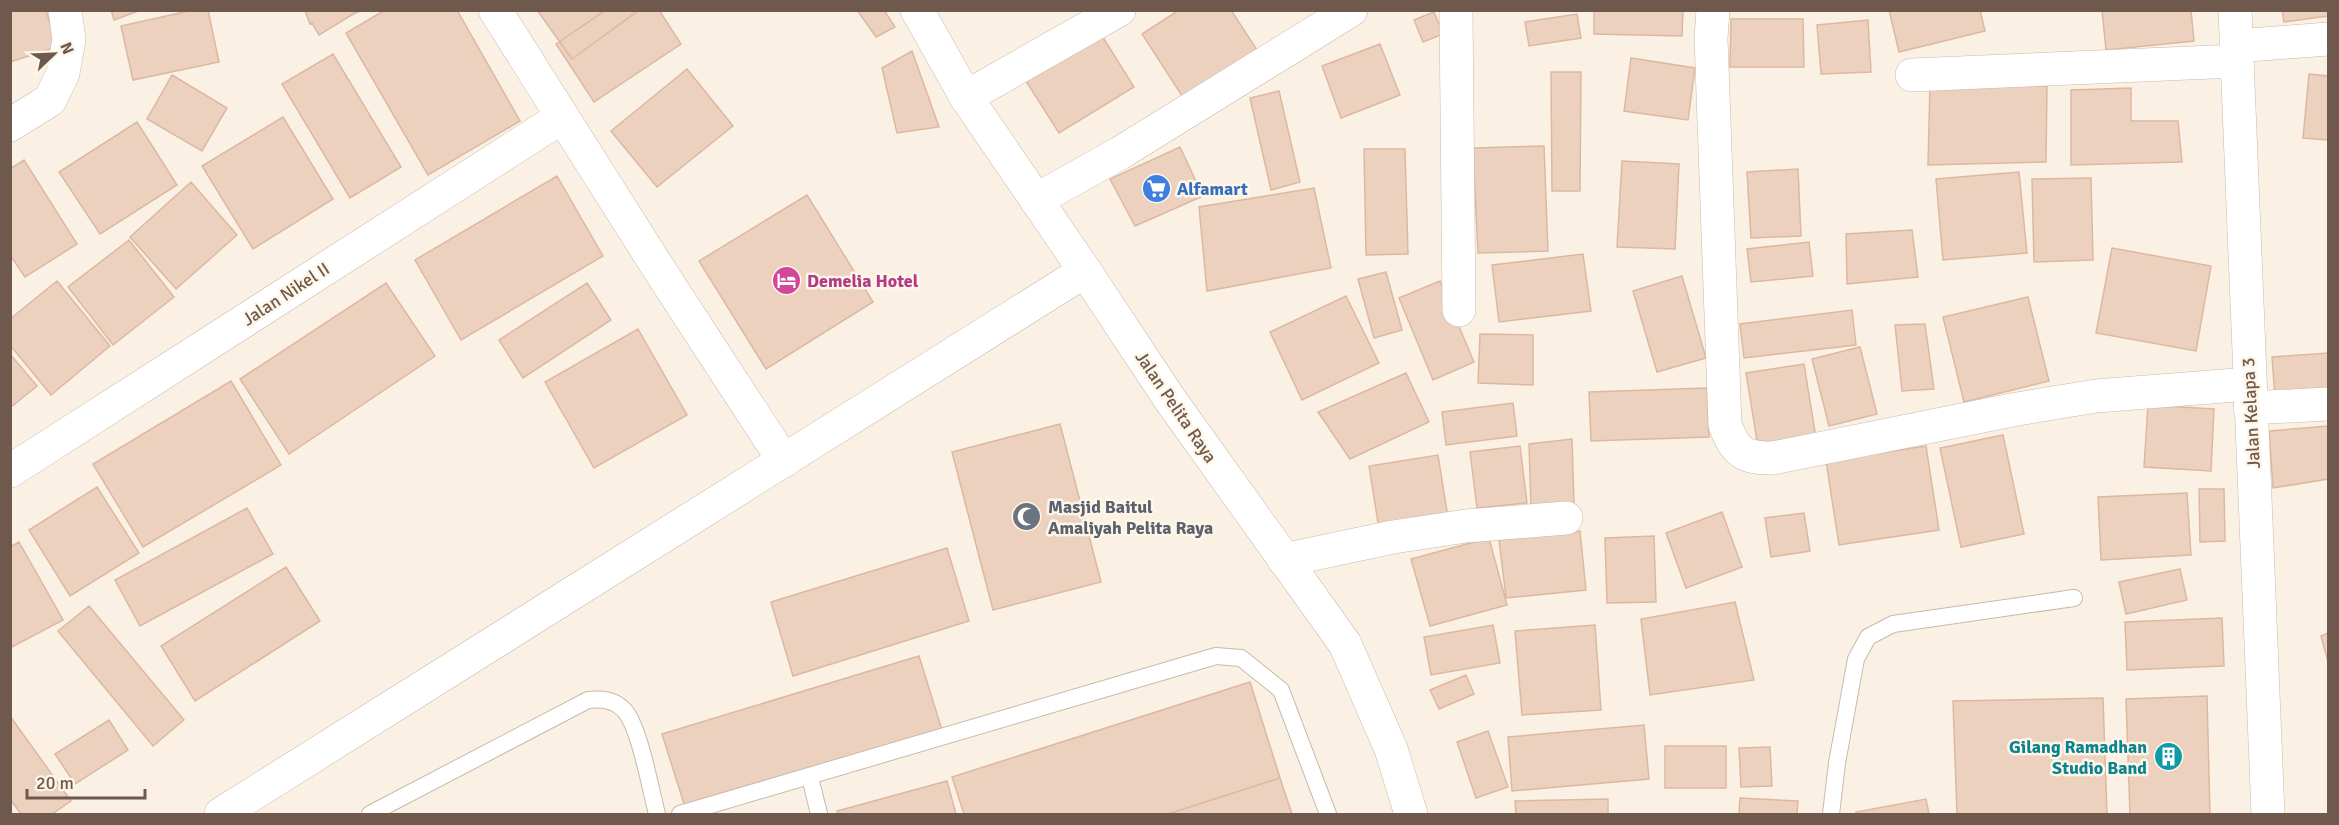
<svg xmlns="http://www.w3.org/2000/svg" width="2339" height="825" font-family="Signika,sans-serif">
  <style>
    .building { fill: #ecd1be; stroke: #ddb8a0; stroke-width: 1.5 }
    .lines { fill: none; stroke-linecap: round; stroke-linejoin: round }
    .lane-casing { stroke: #c9b9ab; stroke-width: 18 }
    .street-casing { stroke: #c9b9ab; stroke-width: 34 }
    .secondary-casing { stroke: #ccbaaa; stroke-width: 34 }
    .lane { stroke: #fff; stroke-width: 16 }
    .street { stroke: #fff; stroke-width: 33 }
    .secondary { stroke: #fff; stroke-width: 33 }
    .labels { text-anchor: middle; stroke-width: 5; stroke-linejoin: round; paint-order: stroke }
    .shop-label { font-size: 18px; font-weight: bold; fill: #366cbe; stroke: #fdf6e9; text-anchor: start }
    .hotel-label { font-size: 18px; font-weight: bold; fill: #b23c85; stroke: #fdf6e9; text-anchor: start }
    .street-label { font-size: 18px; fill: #6f594c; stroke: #fdf6e9 }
    .worship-label { font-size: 18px; font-weight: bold; fill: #5b616d; stroke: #fdf6e9; text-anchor: start }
    .culture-label { font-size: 18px; font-weight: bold; fill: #0d838f; stroke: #fdf6e9; text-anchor: end }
  </style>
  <rect width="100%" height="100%" fill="#faf1e4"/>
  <path class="building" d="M10 10H46L57 47 10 62Z
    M111 10H141L114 20Z
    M193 10H208L219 62 133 80 121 26Z
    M364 10 355 13 319 35 312 23 310 24 305 11Z
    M385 10H457L520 121 428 175 346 33Z
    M537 10H639L572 59Z
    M606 10H659L681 44 594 102 556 44Z
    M857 10H884L895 27 876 37Z
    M1179 10H1231L1259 53 1186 102 1142 34Z
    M1594 10H1683L1682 36 1594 34Z
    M1889 10H1980L1985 31 1899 52Z
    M2102 10H2191L2194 41 2106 50Z
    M2282 10H2328V16L2284 22Z
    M1434 12 1443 34 1423 42 1414 20Z
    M1577 14 1581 38 1529 46 1525 22Z
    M1731 19H1803L1804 67H1730Z
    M1868 20 1871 72 1821 74 1817 25Z
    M1099 31 1134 87 1059 133 1024 78Z
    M1380 44 1400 95 1341 118 1322 66Z
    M912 51 939 127 897 133 882 68Z
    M333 54 401 167 350 198 282 84Z
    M1631 58 1695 68 1688 120 1624 111Z
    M687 69 733 126 657 187 611 131Z
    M1551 72H1581L1580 191H1552Z
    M2309 74 2328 76V140L2303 138Z
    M172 75 227 108 202 151 147 119Z
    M1930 84 2047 86 2046 162 1928 165Z
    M2131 88V121H2178L2182 162 2071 165V90Z
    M1279 91 1300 182 1271 190 1250 98Z
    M283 117 333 199 253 249 202 166Z
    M137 122 177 185 100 234 59 172Z
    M1544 146 1548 251 1478 253 1473 148Z
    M1180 147 1203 196 1135 226 1110 179Z
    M1364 149H1405L1408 254 1366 255Z
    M24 160 77 244 25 277 10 255V169Z
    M1622 161 1679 164 1675 249 1617 247Z
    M1798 169 1801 236 1751 238 1747 172Z
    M2019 172 2027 253 1943 260 1936 179Z
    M557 176 603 256 461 340 415 260Z
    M2091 178 2093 260 2034 262 2032 179Z
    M191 182 237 235 176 289 130 237Z
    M1314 188 1331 268 1207 291 1199 207Z
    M807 195 873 302 766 369 699 261Z
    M1912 230 1918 277 1847 284 1846 234Z
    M129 240 174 297 113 345 68 287Z
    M1809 242 1813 276 1751 282 1747 249Z
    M2112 248 2211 266 2196 351 2096 333Z
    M1583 254 1591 311 1499 322 1492 265Z
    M1386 272 1402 330 1374 338 1358 279Z
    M1682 276 1706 358 1657 372 1633 291Z
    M57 281 110 346 51 395 10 345V319Z
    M1440 281 1474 362 1433 380 1399 298Z
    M386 283 435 356 289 454 240 379Z
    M587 283 611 320 523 378 499 340Z
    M1346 296 1379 363 1302 400 1270 332Z
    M2028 297 2049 381 1964 402 1943 317Z
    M1852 310 1856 345 1744 358 1740 324Z
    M1925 324 1934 389 1902 391 1895 325Z
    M638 329 687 415 594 468 545 382Z
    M1480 334 1533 335V385L1478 383Z
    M1860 347 1877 414 1829 426 1812 359Z
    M2328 353V393L2275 397 2272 357Z
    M10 354 37 386 10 408Z
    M1804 364 1817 444 1759 453 1746 373Z
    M1406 373 1429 422 1350 459 1318 412Z
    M231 381 281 465 143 547 93 464Z
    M1707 388 1709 437 1591 441 1589 392Z
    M1513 403 1517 436 1446 445 1442 412Z
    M2148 405 2214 409 2211 471 2144 467Z
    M1060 424 1101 582 993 610 952 452Z
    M2328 426V479L2273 488 2269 431Z
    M2003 435 2024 534 1961 547 1940 448Z
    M1572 439 1574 503 1531 508 1529 444Z
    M1520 446 1527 503 1477 508 1470 452Z
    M1926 446 1939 530 1839 545 1826 461Z
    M1438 455 1448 518 1379 529 1369 466Z
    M97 487 139 553 70 596 29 530Z
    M2199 489H2224L2225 541 2200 542Z
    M2187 493 2191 555 2101 560 2098 497Z
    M247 508 273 554 140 626 115 580Z
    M1722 512 1742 567 1686 588 1666 533Z
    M1804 513 1810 551 1771 557 1765 518Z
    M1580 531 1586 590 1506 598 1499 540Z
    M1654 536 1656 602 1607 603 1605 538Z
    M1489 538 1507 605 1430 626 1411 559Z
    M19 542 63 620 10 648V547Z
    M947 548 969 621 793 676 771 602Z
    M286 567 320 621 195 701 161 646Z
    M2180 569 2187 600 2126 614 2119 582Z
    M1735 602 1754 680 1650 695 1641 619Z
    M89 606 184 720 153 746 58 631Z
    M2222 618 2224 666 2127 670 2125 622Z
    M1493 625 1500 663 1431 675 1424 637Z
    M1595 625 1601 710 1522 715 1515 631Z
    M2328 633V662L2321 636Z
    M919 656 942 730 685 807 662 734Z
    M1466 675 1474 694 1439 709 1430 690Z
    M1250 682 1280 778 1168 814H964L952 777Z
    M2207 696 2210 814H2130L2126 699Z
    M2103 698 2107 814H1957L1953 701Z
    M10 716 71 801 52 814H21L10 799Z
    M109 720 128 750 75 784 55 754Z
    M1644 725 1649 779 1512 791 1508 737Z
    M1488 731 1508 787 1476 798 1457 742Z
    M1665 746H1726V788H1665Z
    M1770 747 1772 786 1741 787 1739 748Z
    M1280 778 1292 814H1168Z
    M947 781 956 814H838L837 811Z
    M1740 798 1798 801 1797 814H1739Z
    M1608 799V814H1516L1515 801Z
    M1926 799 1929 814H1856V812Z"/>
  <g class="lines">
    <defs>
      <path id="lane" d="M810 777 819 814
        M370 814 588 700C601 699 613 699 623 709 639 723 651 792 657 814
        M680 814 1216 656 1241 658 1281 690 1328 814
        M1831 814 1837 763 1856 659 1868 637 1893 624 2074 598"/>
      <path id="street" d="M495 10 664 277 784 461
        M1456 10 1459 310
        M1713 10 1711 38 1725 425C1736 453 1743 458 1773 458L2017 409 2096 396 2249 384
        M2235 10 2268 814
        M2236 46 2328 39
        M1912 75 2236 61
        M966 97 1119 10
        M10 125 50 100 63 73 69 40 65 10
        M1036 200 1120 153 1351 10
        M2250 408 2328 404
        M10 471 562 117
        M1284 560 1393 537 1466 526 1566 518
        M221 814 1085 271"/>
      <path id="secondary" d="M917 10 966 97 1085 271 1169 398 1345 644 1391 749 1411 814"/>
    </defs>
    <use href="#lane" class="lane-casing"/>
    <use href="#street" class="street-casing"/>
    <use href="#secondary" class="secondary-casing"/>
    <use href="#lane" class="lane"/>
    <use href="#street" class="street"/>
    <use href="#secondary" class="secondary"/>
  </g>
  <defs>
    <symbol id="supermarket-disc" viewBox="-11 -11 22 22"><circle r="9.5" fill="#3f7fe0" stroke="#fdf6e9"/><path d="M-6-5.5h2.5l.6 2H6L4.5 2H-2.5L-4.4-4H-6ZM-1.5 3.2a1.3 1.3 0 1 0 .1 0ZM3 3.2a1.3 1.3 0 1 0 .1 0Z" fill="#fff"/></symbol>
    <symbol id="hotel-disc" viewBox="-11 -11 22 22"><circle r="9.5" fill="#d1479c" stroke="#fdf6e9"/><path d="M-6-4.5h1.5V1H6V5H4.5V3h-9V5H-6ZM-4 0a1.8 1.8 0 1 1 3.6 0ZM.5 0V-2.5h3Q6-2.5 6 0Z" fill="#fff"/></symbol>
    <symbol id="mosque-disc" viewBox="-11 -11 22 22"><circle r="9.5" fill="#6b7280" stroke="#fdf6e9"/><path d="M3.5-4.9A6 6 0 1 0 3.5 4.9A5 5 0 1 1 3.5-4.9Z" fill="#fff"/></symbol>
    <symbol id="building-disc" viewBox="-11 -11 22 22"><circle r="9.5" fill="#0f9aa8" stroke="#fdf6e9"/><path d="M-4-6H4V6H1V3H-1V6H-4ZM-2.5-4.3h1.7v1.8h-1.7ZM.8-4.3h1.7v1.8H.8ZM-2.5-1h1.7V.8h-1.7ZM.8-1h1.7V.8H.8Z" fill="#fff"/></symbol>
  </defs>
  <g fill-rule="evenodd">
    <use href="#supermarket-disc" x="1140" y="172" width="33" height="33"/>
    <use href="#hotel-disc" x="770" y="264" width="33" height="33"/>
    <use href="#mosque-disc" x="1010" y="500" width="33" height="33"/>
    <use href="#building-disc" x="2152" y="740" width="33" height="33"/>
  </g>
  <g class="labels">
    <g class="shop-label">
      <text x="1177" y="195">Alfamart</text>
    </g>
    <g class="hotel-label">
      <text x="807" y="287">Demelia Hotel</text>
    </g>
    <g class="street-label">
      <text transform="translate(286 294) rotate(-33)" y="6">Jalan Nikel II</text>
      <text transform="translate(1176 407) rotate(56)" y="6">Jalan Pelita Raya</text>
      <text transform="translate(2251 413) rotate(-93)" y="6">Jalan Kelapa 3</text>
    </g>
    <g class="worship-label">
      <text x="1048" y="513">Masjid Baitul<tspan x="1048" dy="21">Amaliyah Pelita Raya</tspan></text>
    </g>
    <g class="culture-label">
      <text x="2147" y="753">Gilang Ramadhan<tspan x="2147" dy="21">Studio Band</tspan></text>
    </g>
  </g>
  <rect width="2339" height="825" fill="none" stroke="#6f594c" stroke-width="24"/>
  <g transform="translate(54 54) rotate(67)" stroke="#fdf6e9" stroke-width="4.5" paint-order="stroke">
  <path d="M0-4.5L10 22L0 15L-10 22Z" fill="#6f594c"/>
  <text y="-9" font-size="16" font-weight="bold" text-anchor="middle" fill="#6f594c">N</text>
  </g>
  <path d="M27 789v9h118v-9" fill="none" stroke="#6f594c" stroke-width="3"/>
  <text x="36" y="789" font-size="18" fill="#6f594c" stroke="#fdf6e9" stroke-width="4.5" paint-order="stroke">20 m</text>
</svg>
